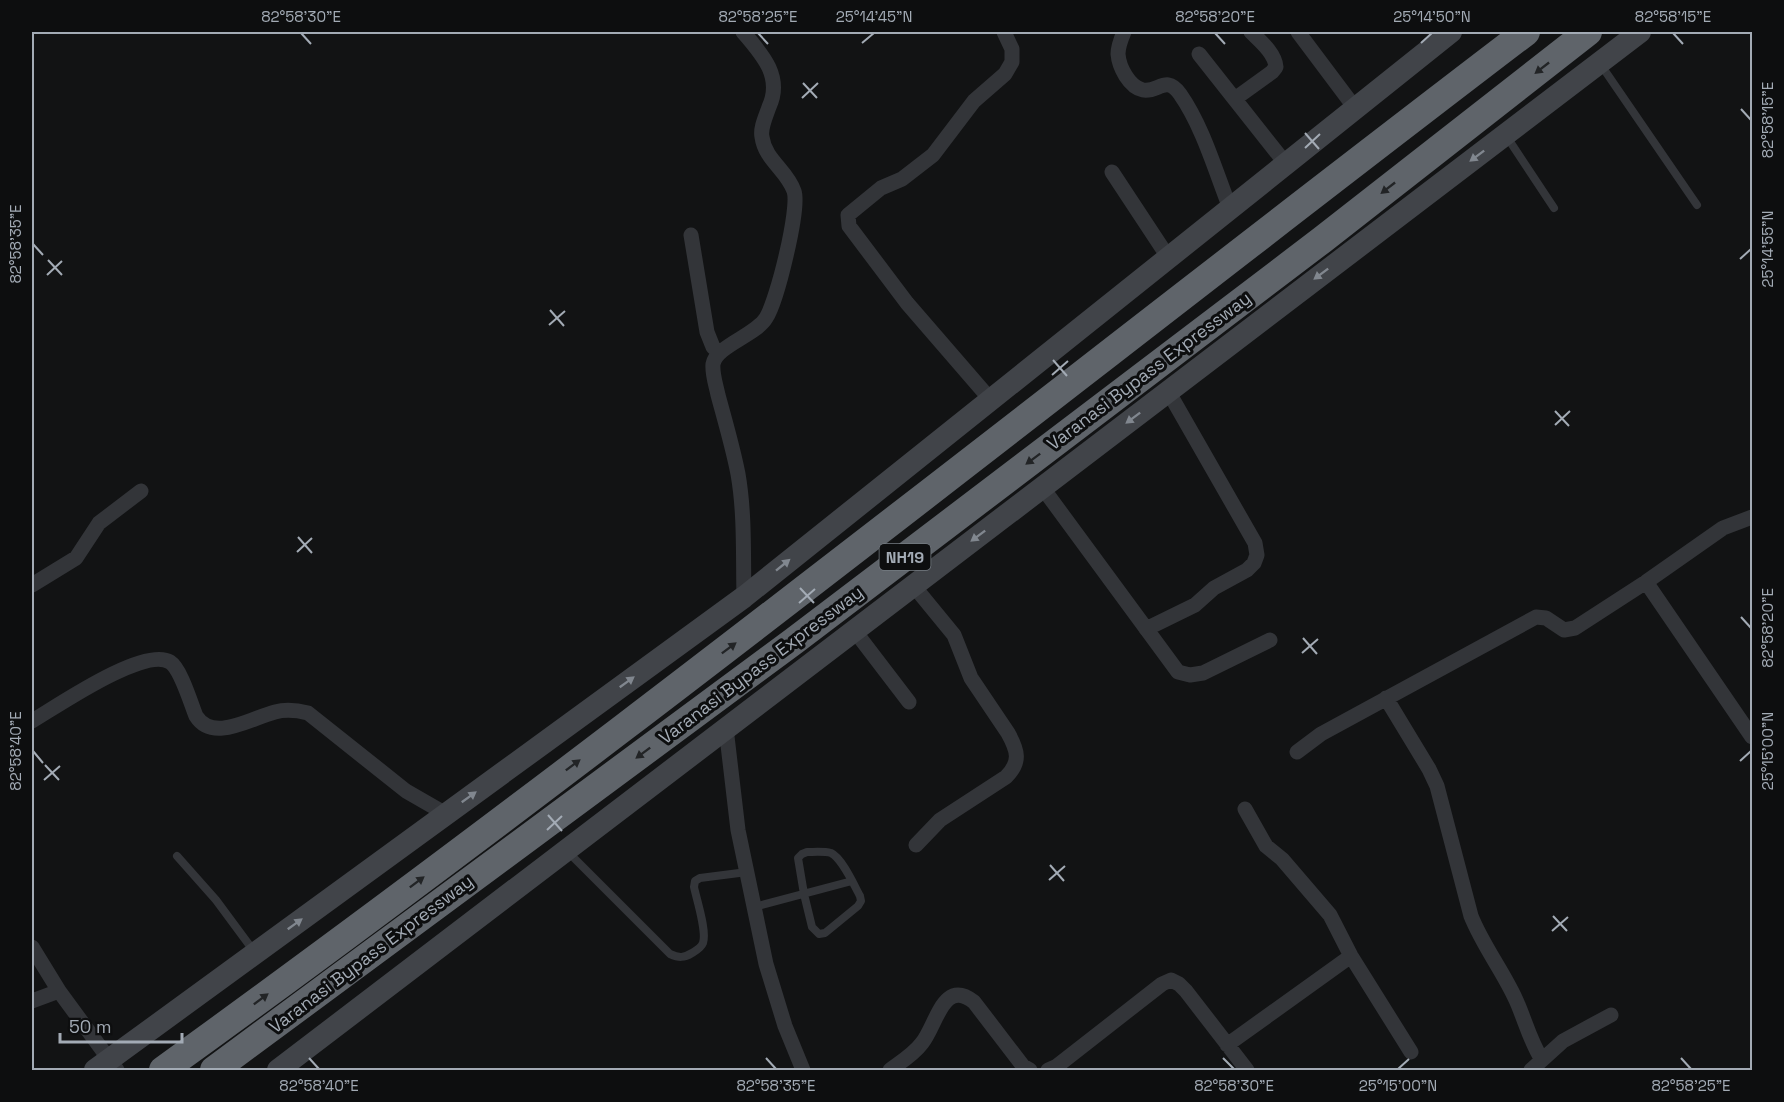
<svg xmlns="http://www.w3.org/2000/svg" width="1784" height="1102" font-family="'Space Grotesk',sans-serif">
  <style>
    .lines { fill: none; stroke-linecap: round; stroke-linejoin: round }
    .lane { stroke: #333539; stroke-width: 8 }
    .street { stroke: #333539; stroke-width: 15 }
    .secondary { stroke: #414449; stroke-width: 22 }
    .highway { stroke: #5f646a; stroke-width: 28 }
    .oneway { fill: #222426 }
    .oneway2 { fill: #81878f }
    .ticks { fill: none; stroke: #a3abb5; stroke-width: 2 }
    .labels { text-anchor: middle; stroke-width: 6; stroke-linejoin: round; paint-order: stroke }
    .shield { fill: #0d0e0f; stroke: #767c83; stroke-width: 1.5 }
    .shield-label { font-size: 16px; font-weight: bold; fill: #a3abb5 }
    .street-label { font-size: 18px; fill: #a3abb5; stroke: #0d0e0f }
    .neatline { fill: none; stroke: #a3abb5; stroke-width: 2 }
    .ticks-label { font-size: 15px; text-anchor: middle; fill: #a3abb5 }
  </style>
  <rect width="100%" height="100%" fill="#121314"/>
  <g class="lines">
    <path class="lane" d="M1601 65 1697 205
      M1507 137 1554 208
      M567 851 670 954C679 958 684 958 692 953 697 950 701 948 703 943 707 931 697 901 694 887L695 881 700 878 747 872
      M807 852C814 852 824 851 831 853 842 858 854 885 860 896L861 901 858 906 825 933 819 934 812 927 804 894 798 858 802 854Z
      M177 856 216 900 253 950
      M754 907 852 881"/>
    <path class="street" d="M743 32C762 54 783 77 769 107 766 116 760 128 762 137 765 160 787 170 794 191 800 208 777 301 766 318 756 335 716 346 713 364 712 374 716 385 718 395 725 421 733 448 738 474 745 514 743 557 744 597
      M1124 32C1121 39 1118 46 1118 54 1119 67 1129 87 1143 90 1158 93 1166 74 1180 94 1203 127 1215 170 1230 208
      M1298 32 1355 108
      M1199 54 1286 164
      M1236 98 1272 72 1276 67C1275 53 1260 41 1251 32
      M1112 172 1168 257
      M691 235 707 332 713 347 719 353
      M990 399 907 303 849 226 848 215 881 188 902 179 933 155 974 101 1005 74 1012 62V49L1004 32
      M1042 487 1178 672 1190 675 1203 673 1270 640
      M1646 582 1752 737
      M32 585 76 558 99 523 141 491
      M913 585 954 635 971 678 1008 733C1018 751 1021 762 1006 777L940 820 916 845
      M1146 629 1195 605 1214 588 1247 570 1254 563 1257 555 1255 543 1168 391
      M854 630 909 702
      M1386 698 1429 769 1437 786 1471 916C1483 946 1503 971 1516 1000 1525 1020 1530 1041 1542 1060
      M32 721C56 707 144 646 170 662 181 669 191 704 196 716 213 743 251 718 275 712 286 709 296 710 308 713L406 791 446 814
      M726 728 738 830 766 964 785 1026 803 1070
      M1297 752 1321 734 1536 617 1546 618 1564 630 1575 628 1646 582 1723 528 1752 517
      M1245 809 1266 846 1282 859 1330 915 1351 956 1411 1052
      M32 947 59 991 117 1070
      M32 1001 59 991
      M1227 1045 1351 956
      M890 1070C901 1062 914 1054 922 1043 937 1024 943 978 974 1002L1023 1066 1030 1070
      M1048 1070 1057 1066 1162 984 1171 980 1179 984 1186 991 1247 1070
      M1531 1070 1563 1041 1611 1015"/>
    <path class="secondary" d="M95 1070 744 597 1451 32
      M278 1070 1640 32"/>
    <path class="highway" d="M163 1070C626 736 1072 378 1526 32
      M214 1070 794 641 1322 240 1588 32"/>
  </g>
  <defs><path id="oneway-solid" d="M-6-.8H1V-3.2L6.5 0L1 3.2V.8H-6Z" transform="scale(1.5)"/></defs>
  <g class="oneway">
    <use href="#oneway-solid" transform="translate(1542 68) rotate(142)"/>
    <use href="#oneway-solid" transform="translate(1388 188) rotate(142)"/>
    <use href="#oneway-solid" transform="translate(1033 459) rotate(143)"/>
    <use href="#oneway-solid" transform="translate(729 648) rotate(-37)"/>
    <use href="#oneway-solid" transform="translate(643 753) rotate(143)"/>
    <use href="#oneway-solid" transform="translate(573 765) rotate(-37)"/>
    <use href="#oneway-solid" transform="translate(417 882) rotate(-37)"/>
    <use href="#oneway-solid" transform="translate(261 999) rotate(-37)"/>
  </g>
  <g class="oneway2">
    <use href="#oneway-solid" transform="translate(1477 156) rotate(143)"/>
    <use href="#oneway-solid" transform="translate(1321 274) rotate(143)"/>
    <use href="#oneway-solid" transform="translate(1133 418) rotate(143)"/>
    <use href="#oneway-solid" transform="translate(978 536) rotate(143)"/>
    <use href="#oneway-solid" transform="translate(783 565) rotate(-39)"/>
    <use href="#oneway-solid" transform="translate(627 682) rotate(-36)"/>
    <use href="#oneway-solid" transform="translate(469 797) rotate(-36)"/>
    <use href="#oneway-solid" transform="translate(295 924) rotate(-36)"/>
  </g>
  <path class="ticks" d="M301 33 311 44M758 33 768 44M1215 33 1225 44M1673 33 1683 44M862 43 874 33M1421 43 1432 33M803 83 817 98M802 98 818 83M1741 109 1751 120M1305 133 1319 149M1305 148 1320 134M33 244 43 255M1740 259 1751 249M48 260 62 275M47 275 62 261M550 310 564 326M549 325 565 311M1053 360 1067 376M1052 375 1068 361M1555 411 1569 426M1555 425 1570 411M298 537 312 553M297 552 312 538M800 588 814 603M799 603 815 589M1741 617 1751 628M1303 638 1317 654M1302 653 1318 639M33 751 43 763M1740 761 1751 751M45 765 59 780M44 780 60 766M548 815 562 831M547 830 562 816M1050 865 1064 881M1049 880 1065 866M1553 916 1567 931M1552 931 1568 917M309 1058 319 1069M766 1058 776 1069M1223 1058 1234 1069M1681 1058 1691 1069M1398 1069 1409 1059"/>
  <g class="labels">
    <rect class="shield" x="879.5" y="544" width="51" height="26" rx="4.5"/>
    <g class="shield-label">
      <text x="905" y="563">NH19</text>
    </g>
    <g class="street-label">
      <text transform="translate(1149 371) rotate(-37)" y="6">Varanasi Bypass Expressway</text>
      <text transform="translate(761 665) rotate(-37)" y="6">Varanasi Bypass Expressway</text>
      <text transform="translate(371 954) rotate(-37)" y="6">Varanasi Bypass Expressway</text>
    </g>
  </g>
  <rect width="1784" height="1102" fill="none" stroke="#0d0e0f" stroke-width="66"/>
  <path d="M60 1033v9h122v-9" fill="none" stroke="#a3abb5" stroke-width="3"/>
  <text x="69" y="1033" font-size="18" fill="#a3abb5" stroke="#0d0e0f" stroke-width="4.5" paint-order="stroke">50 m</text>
  <rect x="33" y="33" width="1718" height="1036" class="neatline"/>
  <g class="ticks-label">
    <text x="301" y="22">82°58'30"E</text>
    <text x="758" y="22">82°58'25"E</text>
    <text x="874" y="22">25°14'45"N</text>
    <text x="1215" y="22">82°58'20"E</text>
    <text x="1432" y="22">25°14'50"N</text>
    <text x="1673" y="22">82°58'15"E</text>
    <text transform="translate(1768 120) rotate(-90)" y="5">82°58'15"E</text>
    <text transform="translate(16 244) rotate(-90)" y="5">82°58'35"E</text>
    <text transform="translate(1768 249) rotate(-90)" y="5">25°14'55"N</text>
    <text transform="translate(1768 628) rotate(-90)" y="5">82°58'20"E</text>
    <text transform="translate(1768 751) rotate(-90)" y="5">25°15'00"N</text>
    <text transform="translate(16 751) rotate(-90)" y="5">82°58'40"E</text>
    <text x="319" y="1091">82°58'40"E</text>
    <text x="776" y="1091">82°58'35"E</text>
    <text x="1234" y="1091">82°58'30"E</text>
    <text x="1398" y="1091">25°15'00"N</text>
    <text x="1691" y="1091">82°58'25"E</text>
  </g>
</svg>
